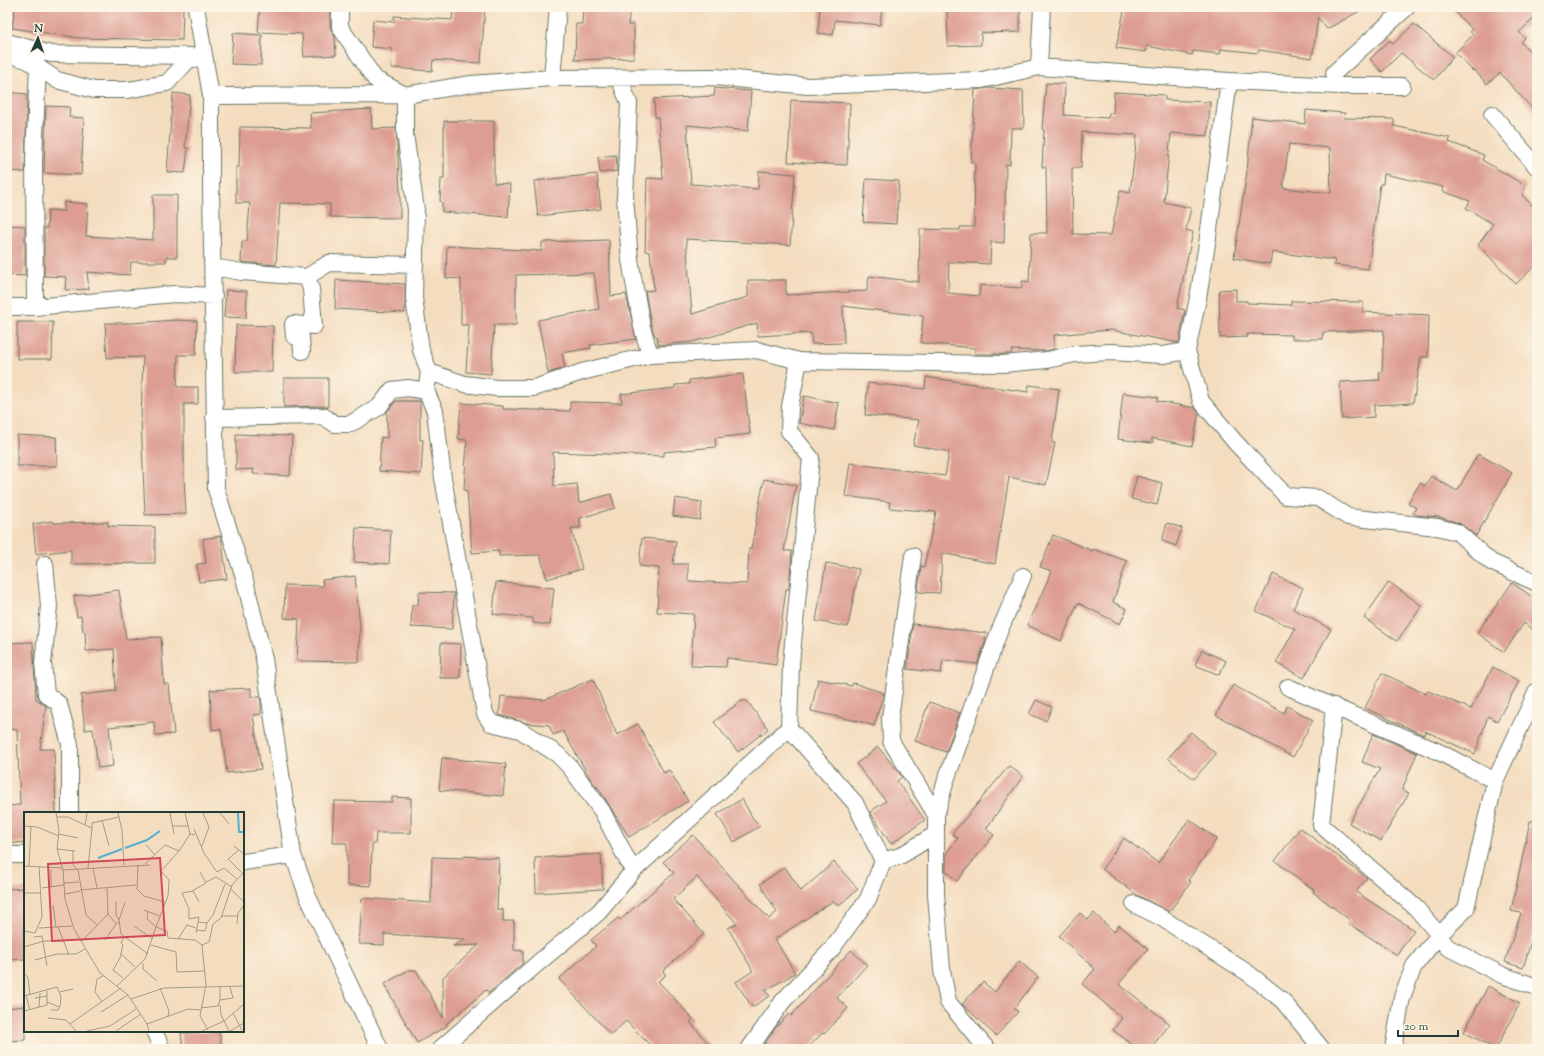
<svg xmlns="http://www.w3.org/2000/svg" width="1544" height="1056" font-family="'Sorts Mill Goudy',serif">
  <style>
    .building { fill: #dd9d93; fill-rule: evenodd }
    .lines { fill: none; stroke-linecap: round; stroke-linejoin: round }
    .street-casing { stroke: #6a7565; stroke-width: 18 }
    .street { stroke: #fff; stroke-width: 16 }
    .inset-river { fill: none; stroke: #55aed3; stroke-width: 2 }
    .inset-road { fill: none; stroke: #9f9d87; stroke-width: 1 }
    .view { fill: #d1495b; fill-opacity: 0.15; stroke: #d1495b; stroke-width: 2 }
    .inset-edge { fill: none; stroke: #1f3d34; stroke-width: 2 }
  </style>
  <rect width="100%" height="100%" fill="#fcf5e5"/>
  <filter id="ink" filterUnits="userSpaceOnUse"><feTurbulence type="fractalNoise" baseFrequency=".025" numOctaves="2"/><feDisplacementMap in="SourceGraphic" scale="8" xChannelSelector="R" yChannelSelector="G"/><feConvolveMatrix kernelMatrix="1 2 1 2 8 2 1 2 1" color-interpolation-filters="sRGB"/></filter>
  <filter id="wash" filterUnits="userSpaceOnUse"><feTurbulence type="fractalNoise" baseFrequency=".012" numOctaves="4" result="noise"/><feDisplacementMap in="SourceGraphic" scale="16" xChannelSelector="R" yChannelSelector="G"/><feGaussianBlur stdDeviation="0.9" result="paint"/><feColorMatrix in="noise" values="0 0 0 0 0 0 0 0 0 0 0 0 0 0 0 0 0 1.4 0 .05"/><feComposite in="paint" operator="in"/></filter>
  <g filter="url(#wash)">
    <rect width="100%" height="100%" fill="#f4ddbf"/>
    <g id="blocks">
      <path class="building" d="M15 7H183L182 40 80 38 12 28Z
        M260 7H330V27L335 37 336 55 304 57 302 34 258 32Z
        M453 7H485L481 63 433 60 432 71 391 68 392 49 371 47 373 20 394 22V16L452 20Z
        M583 7H630L628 25H634V58L575 60 576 24H582Z
        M820 7H882L880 25 835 20 833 35 818 33Z
        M947 7H1020V32L981 33V45L948 46Z
        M1125 7H1367L1327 29 1318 17 1312 58 1259 50 1258 53 1221 49 1220 54 1193 51 1192 55 1147 46 1146 52 1116 48Z
        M1450 7H1537V16L1519 32 1525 38 1521 42 1537 59V114L1500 73 1487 84 1474 70 1473 71 1455 53 1473 35 1470 31 1472 29Z
        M1414 24 1453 57 1434 80 1401 53 1382 72 1370 59 1390 40 1393 44Z
        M233 33 262 35 261 65 231 64Z
        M1046 83 1065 84 1064 115 1108 118 1109 113H1113L1114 92 1165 95V100L1210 102 1208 136 1171 133 1164 202 1191 208 1186 230 1193 232 1177 308 1185 310 1179 343 1111 330 1054 335V349L1046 351 1012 350 1011 354H975V348L921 343 923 316 843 306 844 343 812 344 811 333 758 336 757 323 693 342 658 345 657 336H655L651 325 645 291 654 290 650 252 645 251 647 178 663 179 658 117H655L654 99 714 96 715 88 751 91 748 131 687 125 691 184 758 189 759 171 795 174 790 245 686 239 692 314 748 297V280H786V295L867 291 869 276 919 282 920 229 960 230V227H974L975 163H971L975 90 988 88 1023 90 1024 128H1011L1010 165 1006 164 1004 243 991 242 990 264 949 262 948 293 979 296 980 285 1022 288V281L1029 282 1031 233H1047L1046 167H1042L1044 130 1042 129ZM1082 132 1137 135 1130 193 1120 191 1111 235 1073 234 1072 168H1081Z
        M7 92 27 94 25 172 7 171Z
        M173 93 190 95 185 148H188L185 173 167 172Z
        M791 100 850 103 847 165 788 162Z
        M46 106 70 107 69 117 84 118 81 175 44 173Z
        M371 109 372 129 396 128 400 191V218L330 217V204L280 203 276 265 241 262 242 241H247L250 203H236V167H239L240 127 311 128 310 113Z
        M1306 110 1345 113 1344 118 1394 119V126L1450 138 1449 142 1484 155 1482 160 1526 186 1522 195 1537 210V264L1516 284 1478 245 1493 224 1466 208 1470 201 1442 191 1443 187 1384 174 1383 184H1380L1368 269 1334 265 1335 260 1272 252 1270 264 1234 258 1247 171 1252 117 1305 124ZM1289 144 1330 148 1331 193 1283 188Z
        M444 121H494V183L510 184 508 217 442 212V202L440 201 441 179H444Z
        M616 155 617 171 600 173 598 157Z
        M597 174 601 209 538 216 534 181Z
        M866 179 899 181 896 224 863 222Z
        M153 195H177V257H166V262H131L130 275 87 272 89 289 65 290 66 277 44 276V228H47L48 210 64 211V202L88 204 86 236 153 240Z
        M7 225 25 226V276L7 275Z
        M609 240 611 296 626 294 636 339 590 345 591 348 562 353 565 368 548 373 538 320 599 309 594 273 516 275V325H494L491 374 466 372 469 325H461V279L446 278 447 246 542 251V242Z
        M336 280 405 284V313L335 309Z
        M1236 289V301H1247V303L1291 305V301L1363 302V312L1429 315 1428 357H1421L1413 403 1374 405V417L1342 419 1340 382 1380 380 1379 372H1382L1384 330 1323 332V339H1292V335L1247 334 1248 337 1220 338 1219 290Z
        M226 290 247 291 246 318 224 317Z
        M176 320 197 321 196 355H178L177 387H198V404H184V477L186 514 145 515 141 419 143 357 107 358 105 323H132Z
        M17 322H53L52 359H17Z
        M236 325 273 326 272 372H235Z
        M743 374 750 434 715 438 716 447 664 452V456L553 452 554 486 577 484 579 503 611 494 615 508 580 518V528H571L582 569 547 579 540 555 499 556V551L472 553 467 491 464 490 467 440 458 439 461 403 503 406V409L570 411V402L622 403 621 394 675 388V385L689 384V380Z
        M926 377 1028 392 1029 385 1059 389 1052 443H1055L1046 485 1009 477 995 564 942 553 940 593 918 592 921 566 924 567 936 512 889 508 890 502 845 496 850 463 945 476 949 452 913 445 919 420 865 415 868 383 925 389Z
        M284 378H328V408L323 406 284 407Z
        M1123 393 1158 397 1157 401 1195 408 1199 413 1192 446 1152 438V443L1118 439Z
        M804 396 839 403 834 430 799 423Z
        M396 401H420V440H423L421 474 379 471 381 437 387 438V412Z
        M236 434 292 436 290 476 253 474 254 469 236 470Z
        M17 435 56 437 57 466H17Z
        M1478 454 1512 473 1476 536 1459 523 1439 517 1417 515 1413 513 1416 508 1408 503 1420 483 1425 486 1431 476 1457 491Z
        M1137 476 1162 483 1157 505 1131 499Z
        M764 479 796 485 784 551H792L789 589H786L776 665 727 658 726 667 691 666 694 614 657 612 659 568 639 566 642 538 676 541 673 564H688V581L747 584 749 549H751Z
        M675 498 702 502 700 520 673 516Z
        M53 521 54 523 108 522V526L155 527V563L71 564V550L36 554 33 524Z
        M1167 523 1182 528 1176 546 1162 541Z
        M356 528 391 530 389 564 354 562Z
        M1053 535 1093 551V549L1127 561 1113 602 1127 609 1120 624 1078 603 1061 641 1027 625 1052 571 1040 567Z
        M221 536 227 579 199 582 197 564 206 563 203 539Z
        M826 563 859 569 848 627 816 621Z
        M1273 574 1303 588 1293 609 1331 629 1304 678 1276 663 1295 629 1256 611Z
        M355 576 360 627 359 662 297 661 299 619 284 618 285 585 323 586 322 580Z
        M496 582 554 588 550 625 533 623V618L493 614Z
        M1389 582 1422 606 1397 641 1364 618Z
        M1512 583 1537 600V633L1524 623 1504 652 1477 633Z
        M119 590 126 639 161 637 164 684H169L174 734 155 735 154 722 109 727 113 766 98 768 93 729 85 730 81 695 116 691 114 649 86 651 85 631 83 632 81 616 77 617 74 596Z
        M419 592 454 593 452 629 411 627 412 605H418Z
        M913 624 986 633 985 643 977 664 943 660 941 673 907 669Z
        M33 642 36 699 46 706 40 749H54L56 813H25V842L7 844V806L20 805 17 730 7 728 10 693 7 692V643Z
        M441 643 461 644 460 678H440Z
        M1202 650 1226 661 1219 675 1195 665Z
        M1493 667 1519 681 1497 721 1488 716 1475 754 1425 731 1424 735 1365 708 1382 673 1426 694 1428 691 1471 709Z
        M593 679 617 735 638 724 664 773 669 770 688 801 629 837 597 786V788L590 778 563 731 553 735 549 725 526 723 499 715 501 696 544 700Z
        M818 679 852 686 853 683 884 693 874 726 856 720 857 721 811 711Z
        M1233 685 1284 713 1287 706 1313 720 1293 757 1216 715Z
        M251 688V697H260L261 701V714L253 715 261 769 227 773 221 729 212 730 210 690Z
        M1036 700 1052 707 1046 721 1029 714Z
        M741 701H747L768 729 738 752 714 722Z
        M929 702 960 713 946 752 915 741Z
        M1191 732 1216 754 1194 779 1168 758Z
        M1373 734 1417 753 1402 790 1409 793 1381 841 1349 823 1380 769 1362 762Z
        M878 747 901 775 902 777 897 781 925 820 891 844 870 812 886 801 856 764Z
        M442 758 506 764 503 796 439 790Z
        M1009 766 1023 776 986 829 994 835 957 881 946 871V853L958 838 952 834Z
        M392 797 411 798V833H376L375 844H372L371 886 347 885V843H332L334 801 392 802Z
        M742 799 752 817 760 826 734 842 717 814Z
        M1189 819 1217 839 1188 880 1191 882 1169 912 1137 895 1102 869 1124 838 1158 863Z
        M1530 821H1537V922L1523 968 1505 962 1521 913 1511 911Z
        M1300 828 1367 878 1356 892 1414 930 1397 955 1348 923 1350 920 1313 892 1314 890 1275 861Z
        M693 835 769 919 777 912 760 884 785 867 801 891 834 862 858 889 838 906 833 901 775 939 795 973 765 991 770 996 752 1007 736 982 753 971 728 928 737 924 697 877 673 899 704 934 663 971 666 975 658 981 693 1019 690 1022 713 1049H654L626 1021 611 1035 559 979 596 946 591 940 618 918 620 920 674 873 663 862Z
        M601 854 603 889 536 893 535 858Z
        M463 856 499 858 497 910 503 909V921H514V950L523 951V963L489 993 486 990 446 1024 447 1026 417 1043 384 984 409 970H416L443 1018V977L479 945 453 946 465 939 384 934V945L359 944 362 898 431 903 432 857 463 858Z
        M25 888V959L7 960V889Z
        M1080 913 1088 920 1094 913 1114 932 1119 925 1148 949 1119 984 1170 1024 1150 1049H1138L1113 1030 1122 1018 1082 984 1095 969 1059 936Z
        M851 950 867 965 837 998 848 1008 824 1034 822 1033 807 1049H761L776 1027 789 1014 791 1016Z
        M1019 961 1038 977 1014 1009 1018 1012 996 1036 962 1004 983 982 995 992Z
        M1488 986 1520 1003 1496 1049 1464 1032Z
        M25 1006V1040L7 1041V1008Z
        M219 1032 222 1049H183L181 1033Z"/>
    </g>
  </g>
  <g filter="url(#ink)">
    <use href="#blocks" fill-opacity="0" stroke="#6a7565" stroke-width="1"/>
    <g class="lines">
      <defs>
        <path id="street" d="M196 7 211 96V186L216 489 245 581 264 659 293 855 308 897 380 1049
          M340 7V27L375 79 405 95V134L416 210 414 298 421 350 429 372 426 391 435 411 443 478 485 714 491 723 520 730 557 754 570 767 602 811 633 871
          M7 42 51 54 192 56 196 59
          M7 54 27 60 57 80 94 90H128L167 83 192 56
          M1039 67 1042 7
          M1334 73 1407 7
          M552 78 558 7
          M619 78 629 103 625 198 630 260 642 327 650 355
          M1229 81 1207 244 1198 298 1187 351 1201 401 1235 442 1286 496 1318 498 1348 517 1437 527 1457 532 1491 562 1537 583
          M211 96 405 95 471 84 552 78 716 77 808 86 982 80 1039 67 1229 81 1340 86H1402
          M1492 114 1537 167
          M213 267 242 272 307 277 329 263 415 265
          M7 307H35L174 294 214 296
          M35 307 34 159 38 66
          M302 351 301 337 294 336 293 324 314 326 311 289 307 277
          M799 361 790 406 789 431 811 458 791 664 789 728 855 803 883 861 900 856 936 834
          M429 372 465 384 497 388H534L582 372 650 355 757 350 799 361 1003 364 1047 360 1075 354 1110 352 1163 355 1187 351
          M214 418 323 416 335 424H350L379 407 392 390 408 388 426 391
          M913 556 890 718 891 741 936 815
          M45 564 49 606 43 663 46 694 59 704 70 744V813
          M1288 687 1439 752 1495 781
          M1334 706 1321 825 1416 908 1439 935 1466 909 1495 781 1537 691
          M7 855H25
          M243 862 293 855
          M1134 904 1160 917 1248 973 1282 1000 1322 1049
          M154 1031 162 1049
          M440 1049 538 963 599 912 633 871 789 728
          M749 1049 783 1001 831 950 868 899 883 861
          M987 1049 948 1002 942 970 936 894V815L946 780 999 632 1023 576
          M1393 1049 1402 997 1414 966 1439 935 1447 947 1502 975 1537 987"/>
      </defs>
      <use href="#street" class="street-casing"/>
      <use href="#street" class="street"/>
    </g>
  </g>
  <g transform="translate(24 812)">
    <rect width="220" height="220" fill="#f4ddbf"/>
    <path class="inset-river" d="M214 1 215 20H220M101 36 123 28 136 19M74 46 98 37"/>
    <path class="inset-road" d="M32 1 35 18 33 37 39 58 41 87 50 117 76 161 104 183 123 212M63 1 61 13 68 16 64 56M94 1 98 18 100 53M146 1 150 22M161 1 166 22 171 23M196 1 205 12M33 5H44L61 13M78 8 85 34M0 14 13 15 35 24M149 14H164M68 16V11L95 5M170 17 180 41 193 60 200 56 213 67M35 22 54 26M122 33 131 43M178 34 185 15 179 1M210 34 220 42M33 37 51 39M49 38V53L54 58 62 103 73 113M215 38 204 47 219 62M155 39 166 22M121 52 141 33 155 39 137 59 145 68 144 84 132 115 123 107 124 99M114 53 113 77 120 84 141 90M0 54 38 56M5 54 7 14M69 56 73 76M27 57V75M39 58 126 53M182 70 192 65 208 75M40 71 55 70M18 76 40 73M83 76 84 102 92 112 95 110M207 77 220 90M56 78 112 73M168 79 182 71 176 60M0 81H17M41 82 56 79M92 89V103L95 108M101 90 95 108 97 122 124 142M29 93 32 115M120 98 136 104M197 104H214M174 110 183 111 189 103 201 72M213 112 214 101 220 93M110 114 129 127M34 115 45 143M15 116 48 114M172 118 181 119 183 111M0 119 11 121 18 105 15 54M172 121 175 105 165 107V97L158 81 169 79 175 90M10 125 18 124 23 154M154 127 163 113 172 116M81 128 92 112M57 130 84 102M127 133 152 140 153 160 181 159M0 135 20 129H40M97 142 111 155M11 148 33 142H52L61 137M119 151V157L133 169M0 161 4 166 6 183M99 166 89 158 96 146 99 133 97 131 100 125M93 174 121 147 132 115 143 119 144 126 171 128 178 133M196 175V188M136 176 145 199 144 204M36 180 49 177M2 183 6 198M0 184 33 175 37 185 36 194 34 198H27M11 186 23 184M107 187 140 176 220 174M23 190 35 195M78 190 71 180 73 167 79 164M196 193 197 203 205 219M15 195 16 181M177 196 194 194 196 188 209 186 206 175M0 199 23 193V179M77 200 104 183M209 201 218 218M24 206 42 208 52 219M46 212 97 176M184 218 176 204 182 173 178 133 185 130 189 112 197 106 208 73 220 60M63 219 86 214 112 197M92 219 117 202M125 219 123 212 164 197 177 198M178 219 200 209 220 192M206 219 220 211"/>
    <path class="view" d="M136 46 141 123 28 129 24 52Z"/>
    <rect width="220" height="220" class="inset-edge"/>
  </g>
  <rect width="1544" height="1056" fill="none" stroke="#fcf5e5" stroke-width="24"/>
  <g transform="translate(38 38) rotate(3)" stroke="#fcf5e5" stroke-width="3" paint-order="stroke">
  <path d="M0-3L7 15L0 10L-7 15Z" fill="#1f3d34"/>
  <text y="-6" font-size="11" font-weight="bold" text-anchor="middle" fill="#1f3d34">N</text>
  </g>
  <path d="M1398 1030v6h60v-6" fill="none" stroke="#1f3d34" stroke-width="2"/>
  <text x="1404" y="1030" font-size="12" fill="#1f3d34" stroke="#fcf5e5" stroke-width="3" paint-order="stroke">20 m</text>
</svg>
